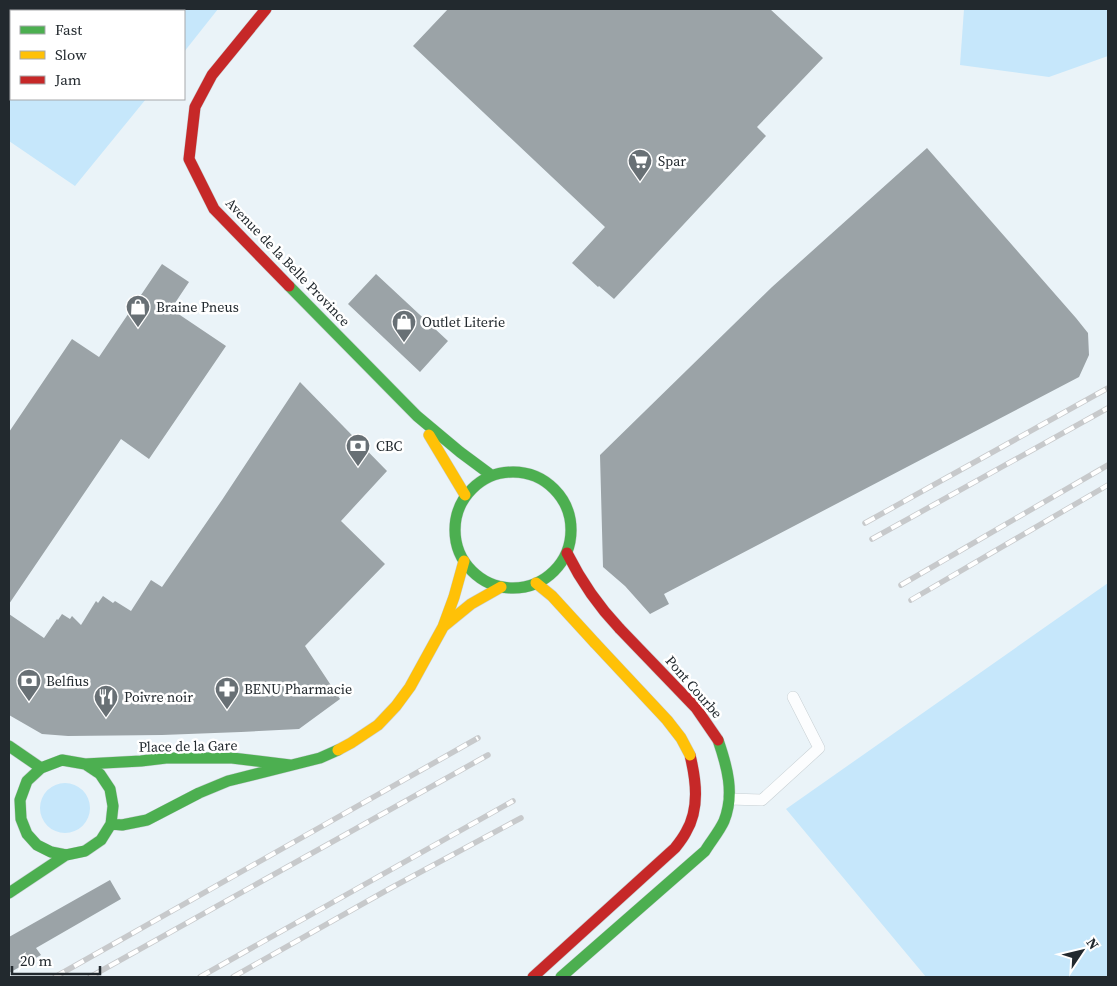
<svg xmlns="http://www.w3.org/2000/svg" width="1117" height="986" font-family="'Source Serif 4',serif">
  <style>
    .green { fill: #c6e7fb }
    .building { fill: #9ba3a7 }
    .lines { fill: none; stroke-linecap: round; stroke-linejoin: round }
    .lane-casing { stroke: #c7cfd3; stroke-width: 12 }
    .fast-casing { stroke: #c7cfd3; stroke-width: 12 }
    .slow-casing { stroke: #c7cfd3; stroke-width: 12 }
    .jam-casing { stroke: #c7cfd3; stroke-width: 12 }
    .lane { stroke: #fcfdfe; stroke-width: 11 }
    .fast { stroke: #4caf50; stroke-width: 11 }
    .slow { stroke: #ffc107; stroke-width: 11 }
    .jam { stroke: #c62828; stroke-width: 11 }
    .rail-casing { stroke: #c7c9cb; stroke-width: 5.5 }
    .rail { stroke: #fff; stroke-width: 4; stroke-dasharray: 11; stroke-linecap: butt }
    .slow-bridge-casing { stroke: #c7cfd3; stroke-width: 12; stroke-linecap: butt }
    .jam-bridge-casing { stroke: #c7cfd3; stroke-width: 12; stroke-linecap: butt }
    .slow-bridge { stroke: #ffc107; stroke-width: 11 }
    .jam-bridge { stroke: #c62828; stroke-width: 11 }
    .labels { text-anchor: middle; stroke-width: 5; stroke-linejoin: round; paint-order: stroke }
    .poi-label { font-size: 14px; fill: #22292e; stroke: #fff; text-anchor: start }
    .street-label { font-size: 14px; fill: #22292e; stroke: #fff }
  </style>
  <rect width="100%" height="100%" fill="#eaf3f8"/>
  <path class="green" d="M9 9H218L184 52V11H11V99H146L75 186 9 141Z
    M964 9H1108V56L1049 77 960 65Z
    M1108 583V977H926L786 809Z
    M40 808a25 25 0 1 1 50 0a25 25 0 1 1-50 0Z"/>
  <path class="building" d="M448 9H770L823 58 757 127 766 136 614 299 599 286 598 287 572 263 605 227 413 46Z
    M927 148 1076 318 1088 333 1089 355 1079 377 664 594 669 604 650 614 625 586 603 567 600 455 772 287Z
    M162 264 189 282 171 309 226 346 149 459 121 439 9 604V432L72 339 99 357Z
    M376 274 448 341 420 372 348 304Z
    M300 382 387 471 341 521 385 564 305 646 340 699 299 729 241 732 162 735 68 736 42 734 9 715V614L44 638 57 619 58 620 62 614 70 619 72 616 81 625 96 601 98 603 103 596 113 603 115 601 131 611 151 580 162 587 222 500Z
    M110 880 121 899 36 948 41 955 9 973V937Z"/>
  <g class="lines">
    <defs>
      <path id="lane" d="M729 799 762 800 819 748 793 697"/>
      <path id="fast" d="M289 286 417 416 460 452 491 475
        M455 530a58 58 0 1 1 116 0a58 58 0 1 1-116 0Z
        M9 746 41 768
        M85 764 100 774 110 789 113 806 111 824 101 840 85 851 66 855 51 852 37 845 27 834 21 819 20 800 27 781 41 768 62 760 85 764 141 761 166 758H232L290 765
        M111 824 122 825 147 820 199 793 228 781 320 758 338 750
        M9 893 66 855
        M561 977 705 851C711 841 719 832 724 821 735 794 727 766 718 740"/>
      <path id="slow" d="M429 435 465 495
        M536 583 552 596 595 643
        M444 626 471 604 501 587
        M338 750 351 743 378 725 396 706 410 687 443 627 454 597 464 561"/>
      <path id="jam" d="M266 9 212 75 195 107 189 159 214 209 289 286
        M567 553C581 581 598 606 620 629
        M533 977 675 848C679 843 683 838 686 832 700 808 696 780 690 755"/>
    </defs>
    <use href="#lane" class="lane-casing"/>
    <use href="#fast" class="fast-casing"/>
    <use href="#slow" class="slow-casing"/>
    <use href="#jam" class="jam-casing"/>
    <use href="#lane" class="lane"/>
    <use href="#fast" class="fast"/>
    <use href="#slow" class="slow"/>
    <use href="#jam" class="jam"/>
    <defs>
      <path id="rail" d="M865 523 1108 388
        M872 539 1108 408
        M901 585 1108 465
        M911 600 1108 485
        M55 977 478 738
        M90 977 488 755
        M200 977 513 801
        M233 977 389 889 521 818"/>
    </defs>
    <use href="#rail" class="rail-casing"/>
    <use href="#rail" class="rail"/>
    <defs>
      <path id="slow-bridge" d="M595 643 667 720 681 738 690 755"/>
      <path id="jam-bridge" d="M620 629 696 708 718 740"/>
    </defs>
    <use href="#slow-bridge" class="slow-bridge-casing"/>
    <use href="#jam-bridge" class="jam-bridge-casing"/>
    <use href="#slow-bridge" class="slow-bridge"/>
    <use href="#jam-bridge" class="jam-bridge"/>
  </g>
  <defs>
    <symbol id="supermarket-pin" viewBox="-11 -11 22 30"><path d="M0 17L-7.5 6A9.5 9.5 0 1 1 7.5 6Z" fill="#687075" stroke="#fff"/><path d="M-6-5.5h2.5l.6 2H6L4.5 2H-2.5L-4.4-4H-6ZM-1.5 3.2a1.3 1.3 0 1 0 .1 0ZM3 3.2a1.3 1.3 0 1 0 .1 0Z" fill="#fff"/></symbol>
    <symbol id="shop-pin" viewBox="-11 -11 22 30"><path d="M0 17L-7.5 6A9.5 9.5 0 1 1 7.5 6Z" fill="#687075" stroke="#fff"/><path d="M-5-2.5h2.3a2.7 3.5 0 0 1 5.4 0H5L5.5 6h-11ZM-1.5-2.5h3a1.5 2.3 0 0 0-3 0Z" fill="#fff"/></symbol>
    <symbol id="bank-pin" viewBox="-11 -11 22 30"><path d="M0 17L-7.5 6A9.5 9.5 0 1 1 7.5 6Z" fill="#687075" stroke="#fff"/><path d="M-6-4H6V4H-6ZM0-2.3a2.3 2.3 0 1 0 0 4.6a2.3 2.3 0 1 0 0-4.6Z" fill="#fff"/></symbol>
    <symbol id="pharmacy-pin" viewBox="-11 -11 22 30"><path d="M0 17L-7.5 6A9.5 9.5 0 1 1 7.5 6Z" fill="#687075" stroke="#fff"/><path d="M-2-6h4v4h4v4h-4v4h-4v-4h-4v-4h4Z" fill="#fff"/></symbol>
    <symbol id="restaurant-pin" viewBox="-11 -11 22 30"><path d="M0 17L-7.5 6A9.5 9.5 0 1 1 7.5 6Z" fill="#687075" stroke="#fff"/><path d="M-5-6h1v4h1v-4h1v4h1v-4h1v5L-1.5 .5V6h-2V.5L-5-1ZM5-6V6H3V1.5H1.5Q1.5-4 5-6Z" fill="#fff"/></symbol>
  </defs>
  <g fill-rule="evenodd">
    <use href="#supermarket-pin" x="626" y="147" width="28" height="38"/>
    <use href="#shop-pin" x="124" y="293" width="28" height="38"/>
    <use href="#shop-pin" x="390" y="308" width="28" height="38"/>
    <use href="#bank-pin" x="344" y="432" width="28" height="38"/>
    <use href="#bank-pin" x="15" y="667" width="28" height="38"/>
    <use href="#pharmacy-pin" x="213" y="675" width="28" height="38"/>
    <use href="#restaurant-pin" x="92" y="683" width="28" height="38"/>
  </g>
  <g class="labels">
    <g class="poi-label">
      <text x="658" y="166">Spar</text>
      <text x="156" y="312">Braine Pneus</text>
      <text x="422" y="327">Outlet Literie</text>
      <text x="376" y="451">CBC</text>
      <text x="46" y="686">Belfius</text>
      <text x="244" y="694">BENU Pharmacie</text>
      <text x="124" y="702">Poivre noir</text>
    </g>
    <g class="street-label">
      <text transform="translate(288 262) rotate(46)" y="5">Avenue de la Belle Province</text>
      <text transform="translate(694 687) rotate(49)" y="5">Pont Courbe</text>
      <text transform="translate(188 746) rotate(-1)" y="5">Place de la Gare</text>
    </g>
  </g>
  <rect width="1117" height="986" fill="none" stroke="#22292e" stroke-width="20"/>
  <rect x="10" y="10" width="175" height="90" fill="#ffffff" stroke="#a7a9ab"/>
  <rect x="20" y="26" width="25" height="8" fill="#4caf50" stroke="#a7a9ab"/>
  <text x="55" y="35" font-size="15" fill="#22292e">Fast</text>
  <rect x="20" y="51" width="25" height="8" fill="#ffc107" stroke="#a7a9ab"/>
  <text x="55" y="60" font-size="15" fill="#22292e">Slow</text>
  <rect x="20" y="76" width="25" height="8" fill="#c62828" stroke="#a7a9ab"/>
  <text x="55" y="85" font-size="15" fill="#22292e">Jam</text>
  <g transform="translate(1082 951) rotate(55)" stroke="#ffffff" stroke-width="4" paint-order="stroke">
  <path d="M0-4L9 19L0 12L-9 19Z" fill="#22292e"/>
  <text y="-8" font-size="14" font-weight="bold" text-anchor="middle" fill="#22292e">N</text>
  </g>
  <path d="M12 966v8h88v-8" fill="none" stroke="#22292e" stroke-width="2.5"/>
  <text x="20" y="966" font-size="15" fill="#22292e" stroke="#ffffff" stroke-width="4" paint-order="stroke">20 m</text>
</svg>
